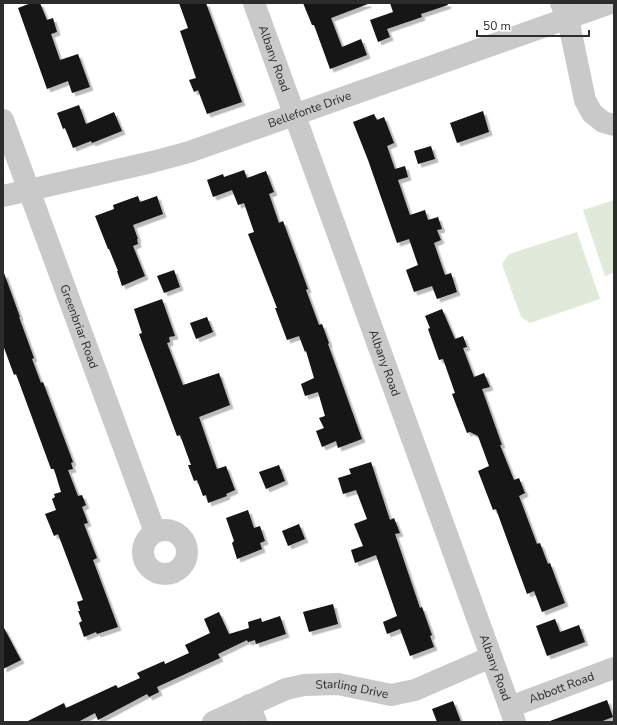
<svg xmlns="http://www.w3.org/2000/svg" width="617" height="725" font-family="'Nunito Sans',sans-serif">
  <style>
    .green { fill: #e1eada }
    .building { fill: #131313; filter: url(#shadow) }
    .lines { fill: none; stroke-linecap: round; stroke-linejoin: round }
    .minor { stroke: #c9c9c9; stroke-width: 22 }
    .labels { text-anchor: middle; stroke-width: 4; stroke-linejoin: round; paint-order: stroke }
    .street-label { font-size: 12px; fill: #2c2c2c; stroke: #fff }
  </style>
  <defs>
    <filter id="shadow"><feDropShadow dx="3.5" dy="3.5" stdDeviation="0" flood-color="#0004"/></filter>
  </defs>
  <rect width="100%" height="100%" fill="#fff"/>
  <path class="green" d="M614 200V273L605 276 583 210Z
    M577 232 600 299 530 323 521 317 502 264 509 254Z"/>
  <path class="building" d="M31 3H40L47 20 53 18 57 32 51 34 60 60 78 54 90 87 72 93 68 81 47 89 18 8Z
    M179 3H206L242 102 207 114 198 90 194 92 189 80 196 78 180 31 188 28Z
    M303 3H368V4L331 18 342 47 361 39 367 55 330 69 314 25H312Z
    M390 3H447L448 5 421 14 422 17 387 29 390 37 378 42 370 20 393 12Z
    M79 105 86 124 114 112 122 131 92 143 91 141 73 148 65 128 63 129 57 113Z
    M483 111 489 132 457 143 450 123Z
    M374 114 377 120 384 117 394 143 387 146 395 169 405 166 408 177 398 180 410 215 425 210 428 220 438 217 442 229 437 230 441 240 434 243 445 275 451 273 457 292 437 299 432 286 414 292 406 270 418 265 409 239 397 243 368 160 353 122Z
    M431 146 435 159 418 164 414 151Z
    M244 170 247 178 266 171 274 192 269 194 279 223 283 221 308 289 306 290 319 325 322 324 329 343 328 344 362 439 338 448 336 441 322 447 316 431 324 428 319 418 325 416 318 392 305 396 301 384 314 378 306 351 305 352 299 336 287 340 275 308H277L248 234 254 232 244 203 238 205 232 190 213 197 207 180 223 174 224 177Z
    M138 196 140 202 157 196 163 214 133 225 138 239H137L138 244 133 246 145 276 122 286 117 271H118L109 249H108L95 216 114 209 113 205Z
    M174 270 180 287 164 293 157 276Z
    M4 273 20 317H19L34 358 32 359 41 383 43 382 73 462 71 463 73 469 68 470 78 496 82 495 86 505 82 507 88 523 84 524 97 558 93 560 118 627 97 634 96 632 84 637 79 623 82 621 78 611H80L77 602 83 600 58 534 54 536 45 514 56 510 52 499 55 497 54 494 61 492 54 469H51L16 374 14 375 3 345V274Z
    M162 299 175 336 169 337 170 342 167 343 183 385 219 373 230 405 199 417 217 469 226 466 235 490 226 494 227 496 208 503 206 495 203 496 197 480 194 481 188 465H191L180 435 177 436 139 334 142 333 134 309Z
    M442 309 455 339 463 336 467 347 463 348 474 377 484 373 490 387 482 389 502 445H500L514 480 519 478 525 493 519 496 537 544 540 543 548 564 550 563 565 603 542 612 534 591 527 594 496 509 493 510 478 471 489 466 478 436 470 432 467 433 452 394 455 393 443 359 439 360 428 329 430 328 425 316Z
    M207 317 213 332 196 339 190 323Z
    M371 462 390 520 394 518 400 533 395 534 420 608 422 607 432 635 430 636 434 647 410 656 400 629 387 634 383 622 397 616 376 555 355 563 351 550 363 546 354 524 367 519 356 490 343 494 338 478 351 474 349 469Z
    M279 465 285 481 266 489 259 472Z
    M248 510 254 528 260 526 265 541 260 543 262 549 237 559 232 543 234 541 226 518Z
    M299 524 305 539 288 546 282 531Z
    M333 604 338 624 309 632 303 612Z
    M219 612 229 634 249 628 248 622 261 618 262 622 280 616 286 634 256 644 255 640 248 642 247 640 218 654 220 658 157 687 159 692 149 697 147 694 98 720 95 713 78 722H26L64 703 66 708 116 685 118 688 140 678 137 673 164 661 165 664 189 653 185 645 210 633 204 619Z
    M555 619 560 632 579 625 585 642 547 656 536 626Z
    M3 626 21 660 3 669Z
    M607 700 613 717 600 722H550V721Z
    M453 701 461 722H437L432 709Z"/>
  <g class="lines">
    <g class="minor">
      <path id="s1" d="M254 3 515 722"/>
      <path d="M561 3 568 19 585 100 592 113 603 122 614 125"/>
      <path id="s2" d="M3 120 155 532"/>
      <path id="s3" d="M3 196 152 162 189 152 611 3"/>
      <circle cx="165" cy="552" r="22"/>
      <path d="M249 705 256 722"/>
      <path id="s4" d="M510 707 614 668"/>
      <path id="s5" d="M213 722 286 689 304 685 338 684 391 695 415 690 491 657"/>
    </g>
  </g>
  <g class="labels">
    <g class="street-label">
      <text dy="4" stroke="none"><textPath href="#s1" startOffset="59">Albany Road</textPath></text>
      <text dy="4" stroke="none"><textPath href="#s3" startOffset="319">Bellefonte Drive</textPath></text>
      <text dy="4" stroke="none"><textPath href="#s2" startOffset="220">Greenbriar Road</textPath></text>
      <text dy="4" stroke="none"><textPath href="#s1" startOffset="383">Albany Road</textPath></text>
      <text dy="4" stroke="none"><textPath href="#s1" startOffset="707">Albany Road</textPath></text>
      <text dy="4" stroke="none"><textPath href="#s4" startOffset="55">Abbott Road</textPath></text>
      <text dy="4" stroke="none"><textPath href="#s5" startOffset="147">Starling Drive</textPath></text>
    </g>
  </g>
  <rect width="617" height="725" fill="none" stroke="#2c2c2c" stroke-width="8"/>
  <path d="M477 30v6h112v-6" fill="none" stroke="#2c2c2c" stroke-width="2"/>
  <text x="483" y="30" font-size="12" fill="#2c2c2c" stroke="#ffffff" stroke-width="3" paint-order="stroke">50 m</text>
</svg>
